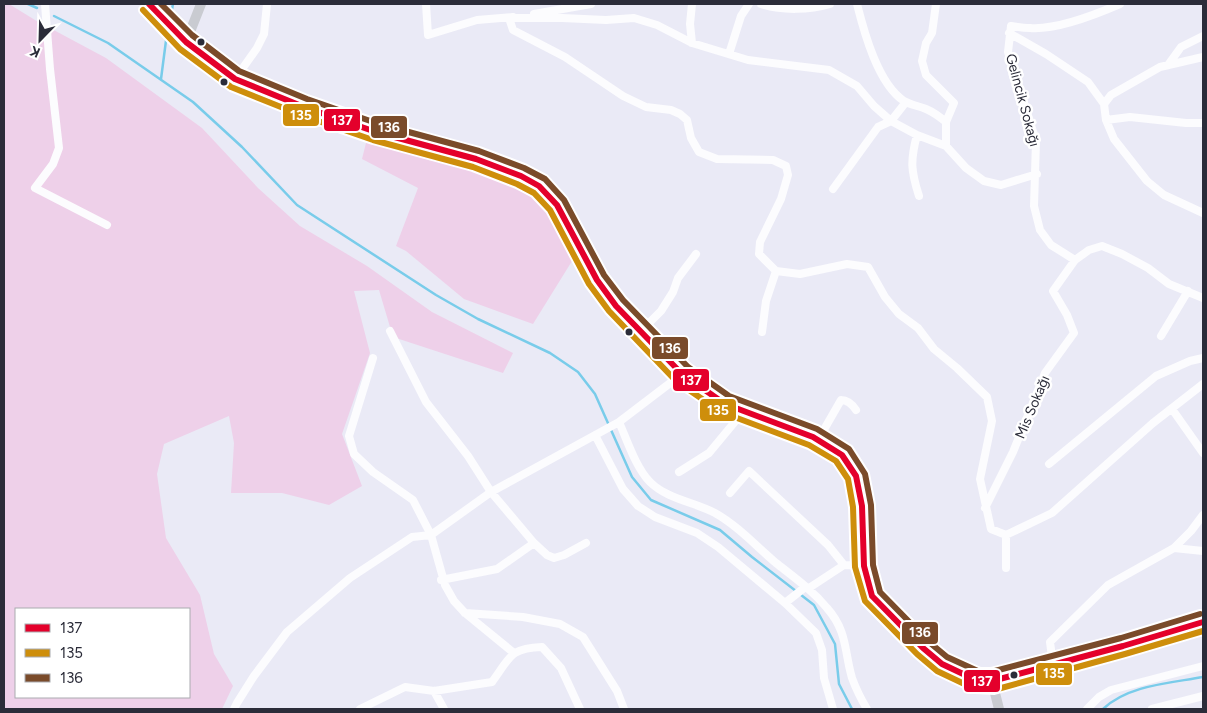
<svg xmlns="http://www.w3.org/2000/svg" width="1207" height="713" font-family="Figtree,sans-serif">
  <style>
    .green { fill: #eed0e9; fill-rule: evenodd }
    .lines { fill: none; stroke-linecap: round; stroke-linejoin: round }
    .stream { stroke: #79ccea; stroke-width: 2.5 }
    .street { stroke: #fcfcfe; stroke-width: 8 }
    .secondary { stroke: #c9cbd1; stroke-width: 10 }
    .primary { stroke: #c8cdd5; stroke-width: 11 }
    .bus-1-casing { stroke: #fff; stroke-width: 10 }
    .bus-2-casing { stroke: #fff; stroke-width: 10 }
    .bus-3-casing { stroke: #fff; stroke-width: 10 }
    .bus-1 { stroke: #e4002b; stroke-width: 6 }
    .bus-2 { stroke: #ce8e0b; stroke-width: 6 }
    .bus-3 { stroke: #7a4b2a; stroke-width: 6 }
    .bus-dot { fill: #2b2c39; stroke: #fff; stroke-width: 2 }
    .labels { text-anchor: middle; stroke-width: 5; stroke-linejoin: round; paint-order: stroke }
    .street-label { font-size: 14px; fill: #2b2c39; stroke: #fff }
    .line-badge { stroke: #fff; stroke-width: 2 }
    .badge-label { font-size: 14px; text-anchor: middle; font-weight: bold; fill: #fff }
  </style>
  <rect width="100%" height="100%" fill="#eaeaf6"/>
  <path class="green" d="M4 4H9L35 20 106 58 202 128 258 188 300 226 367 266 432 312 513 353 503 373 393 337 379 290 354 291 370 353 342 434 362 486 329 505 282 493H231L234 443 229 416 164 444 157 474 166 538 200 595 214 654 233 686 222 709H4ZM16 609H189V697H16Z
    M367 139 452 158 525 182 551 204 577 253 533 324 464 299 406 251 396 246 418 188 362 159Z"/>
  <g class="lines">
    <path class="stream" d="M28 4 37 8
      M171 15 173 4
      M54 16 108 43 193 102 242 147 297 205 436 295 478 319 550 353 578 372 595 394 632 477 651 500 720 530 752 557 814 605 835 644 839 684 852 709
      M161 79 167 33
      M1103 709C1128 685 1171 683 1203 677"/>
    <path class="street" d="M45 4 50 69 59 148 53 164 35 188 107 225
      M426 4 428 35 477 20 513 17
      M761 4C782 11 810 10 830 4
      M857 4C864 32 878 84 904 101 911 105 919 106 926 109 933 112 940 117 946 122
      M936 4 932 33 926 43 922 61 926 75 954 103 946 122V146
      M1120 4C1097 14 1056 30 1030 28 1024 28 1017 27 1011 26L1008 52 1036 141 1034 206 1040 230 1051 245 1075 260 1089 250 1102 246 1122 254 1148 268 1169 284 1203 298
      M534 14 591 4
      M1009 33 1046 54 1088 82 1104 104
      M692 43 690 24 692 4
      M729 54 741 16 749 4
      M1203 57 1160 67 1111 95 1104 104 1106 120 1114 139 1147 181 1164 195 1203 213
      M1168 65 1181 47 1203 36
      M235 79 257 48 264 34 267 4
      M1106 120 1130 117 1186 123H1203
      M917 135C910 161 911 171 919 196
      M1037 174 1001 185 984 181 966 168 946 146 917 135 891 121 874 106 857 86 829 70 748 60 692 43 657 25 634 18 606 20 562 18H509L513 30 565 57 623 96 646 107 671 110 680 114 687 120 691 138 699 152 717 159 773 160 786 166 788 175 781 199 760 242 759 254 776 271 800 274 847 264 868 267 885 297 899 314 918 328 934 349 957 368 987 397 992 421 980 479 991 529 1006 535 1052 513 1153 423 1203 384
      M833 189 878 127 891 121 906 102
      M634 326 651 321 661 311 673 292 678 278 696 254
      M390 331 426 402 468 456 491 492 534 543 547 555 554 558 564 555 586 543
      M762 332 766 301 776 271
      M1161 336 1188 291
      M373 358 349 436 354 454 373 472 413 500 431 535 445 585 454 601 465 613 514 653
      M1172 409 1203 453
      M619 422C627 440 636 468 650 482 667 499 694 502 715 513 738 526 756 546 776 563 795 578 812 590 827 608 848 632 844 651 852 678 856 689 861 699 867 709
      M595 435 623 489 638 506 655 517 697 533 718 547 785 603 816 633 822 650 824 678 833 709
      M818 440 841 400C848 400 852 404 856 410
      M1049 464 1156 376 1190 361 1203 358
      M679 472 709 453 743 412
      M730 493 749 471 828 545 844 565
      M985 508 1013 452 1045 373 1074 333 1067 315 1053 291 1075 260
      M1174 548 1203 551
      M1006 568V535
      M441 580 497 569 534 543
      M785 603 804 588H809L844 565 864 566
      M465 613 523 617 560 624 583 637 617 691 624 709
      M1053 665 1050 642 1108 585 1174 548 1191 531 1203 515
      M434 691 444 709
      M234 709 237 703 254 676 287 632 350 578 412 537 431 535 491 492 619 422 682 374
      M360 709 405 687 434 691 492 682C510 658 509 648 542 647L561 668 580 709
      M1087 709 1099 697 1111 690 1203 666
      M1152 709 1203 696"/>
    <path class="secondary" d="M186 42 201 4
      M992 681 999 709"/>
    <path class="primary" d="M149 4 186 42 235 79 304 107 376 132 476 159 521 176 539 186 557 205 597 280 616 306 682 374 713 397 725 404 813 437 842 455 856 476 862 506 864 566 872 596 923 648 942 664 978 681H992L1123 646 1203 622"/>
    <defs>
      <path id="bus-1" d="M149 4 186 42 235 79 304 107 376 132 476 159 521 176 539 186 557 205 597 280 616 306 682 374 725 404 813 437 842 455 856 476 862 506 864 566 872 596 923 648 942 664 978 681H992L1123 646 1203 622"/>
      <path id="bus-2" d="M143 10 180 49 231 87 301 115 373 140 473 167 517 184 534 193 550 210 589 284 609 311 676 381 721 412 809 445 836 461 848 479 853 507 855 567 865 601 917 654 937 671 975 689 994 690 1125 654 1203 631"/>
      <path id="bus-3" d="M161 4 192 35 239 71 307 99 379 124 479 151 524 168 545 179 564 200 604 275 623 300 688 367 729 396 817 429 849 449 865 474 871 505 873 565 880 592 929 642 947 657 980 672H991L1121 638 1200 614"/>
    </defs>
    <use href="#bus-1" class="bus-1-casing"/>
    <use href="#bus-2" class="bus-2-casing"/>
    <use href="#bus-3" class="bus-3-casing"/>
    <use href="#bus-1" class="bus-1"/>
    <use href="#bus-2" class="bus-2"/>
    <use href="#bus-3" class="bus-3"/>
  </g>
  <g class="bus-dot">
    <circle cx="201" cy="42" r="4.5"/>
    <circle cx="224" cy="82" r="4.5"/>
    <circle cx="629" cy="332" r="4.5"/>
    <circle cx="1014" cy="675" r="4.5"/>
  </g>
  <g class="labels">
    <g class="street-label">
      <text transform="translate(1023 100) rotate(75)" y="5">Gelincik Sokağı</text>
      <text transform="translate(1032 407) rotate(-67)" y="5">Mis Sokağı</text>
    </g>
  </g>
  <g class="line-badge">
    <rect x="282" y="103" width="38" height="24" rx="5" fill="#ce8e0b"/>
    <rect x="323" y="108" width="38" height="24" rx="5" fill="#e4002b"/>
    <rect x="370" y="115" width="38" height="24" rx="5" fill="#7a4b2a"/>
    <rect x="651" y="336" width="38" height="24" rx="5" fill="#7a4b2a"/>
    <rect x="672" y="368" width="38" height="24" rx="5" fill="#e4002b"/>
    <rect x="699" y="398" width="38" height="24" rx="5" fill="#ce8e0b"/>
    <rect x="901" y="621" width="38" height="24" rx="5" fill="#7a4b2a"/>
    <rect x="1035" y="662" width="38" height="24" rx="5" fill="#ce8e0b"/>
    <rect x="963" y="669" width="38" height="24" rx="5" fill="#e4002b"/>
  </g>
  <g class="badge-label">
    <text x="301" y="120">135</text>
    <text x="342" y="125">137</text>
    <text x="389" y="132">136</text>
    <text x="670" y="353">136</text>
    <text x="691" y="385">137</text>
    <text x="718" y="415">135</text>
    <text x="920" y="637">136</text>
    <text x="1054" y="678">135</text>
    <text x="982" y="686">137</text>
  </g>
  <rect width="1207" height="713" fill="none" stroke="#2b2c39" stroke-width="10"/>
  <rect x="15" y="608" width="175" height="90" fill="#ffffff" stroke="#aaabb0"/>
  <rect x="25" y="624" width="25" height="8" fill="#e4002b" stroke="#aaabb0"/>
  <text x="60" y="633" font-size="15" fill="#2b2c39">137</text>
  <rect x="25" y="649" width="25" height="8" fill="#ce8e0b" stroke="#aaabb0"/>
  <text x="60" y="658" font-size="15" fill="#2b2c39">135</text>
  <rect x="25" y="674" width="25" height="8" fill="#7a4b2a" stroke="#aaabb0"/>
  <text x="60" y="683" font-size="15" fill="#2b2c39">136</text>
  <g transform="translate(40 40) rotate(203)" stroke="#ffffff" stroke-width="4" paint-order="stroke">
  <path d="M0-4L9 19L0 12L-9 19Z" fill="#2b2c39"/>
  <text y="-8" font-size="14" font-weight="bold" text-anchor="middle" fill="#2b2c39">K</text>
  </g>
</svg>
